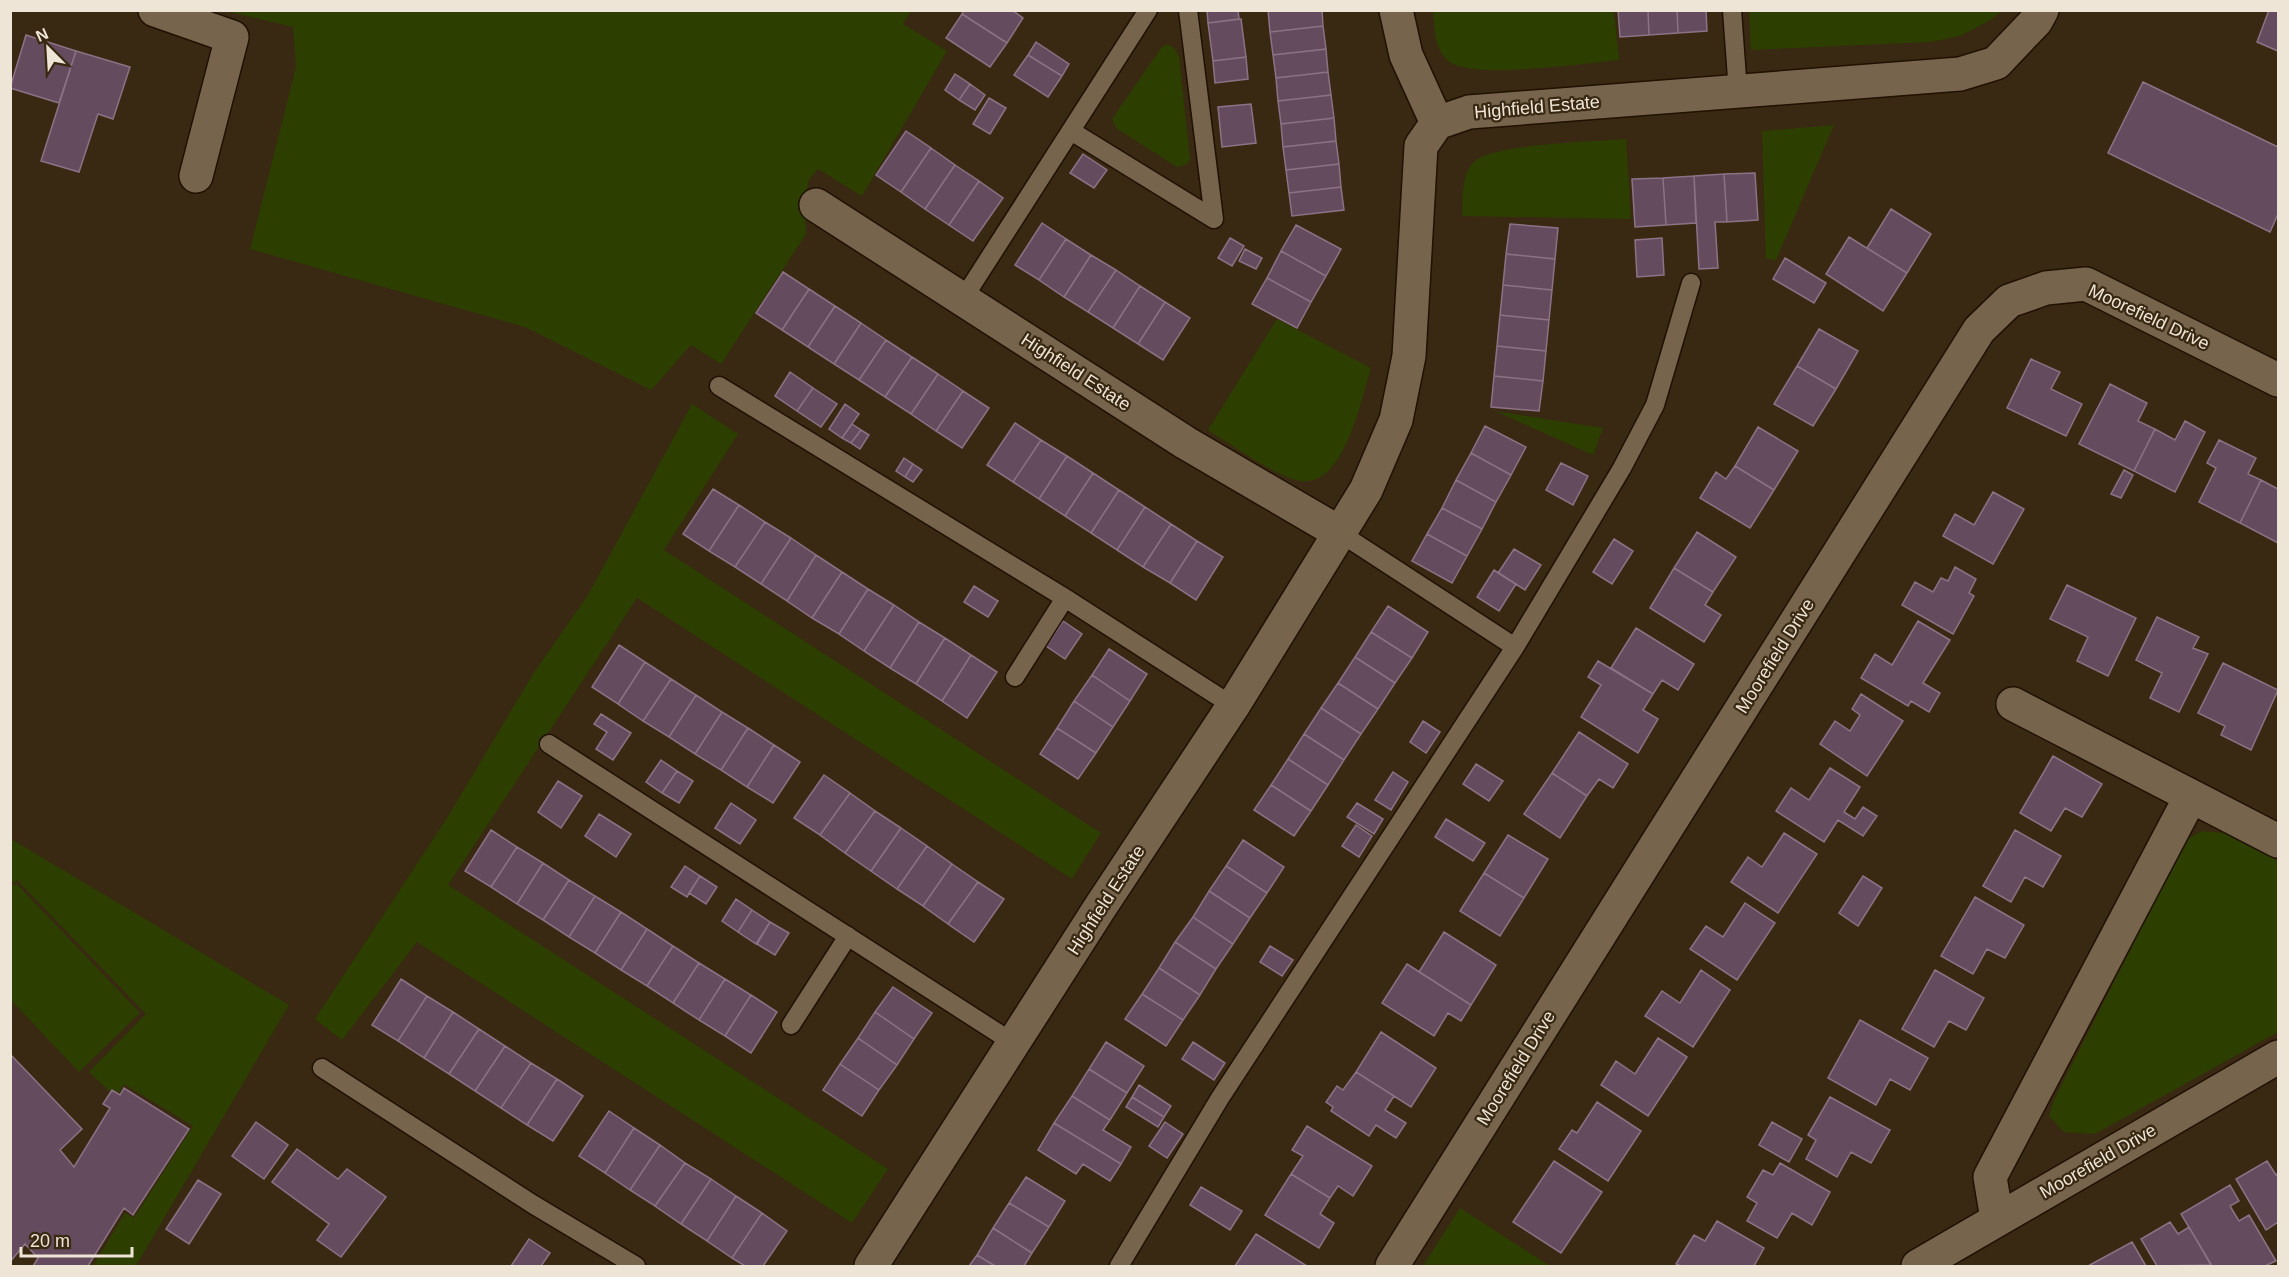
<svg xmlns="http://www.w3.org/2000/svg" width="2289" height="1277" font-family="Helvetica,sans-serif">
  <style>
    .green { fill: #2d3e01 }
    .building { fill: #644c5e; stroke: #8c7285; stroke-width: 1.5 }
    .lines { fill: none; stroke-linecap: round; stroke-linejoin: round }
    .lane-casing { stroke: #201100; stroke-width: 21 }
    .street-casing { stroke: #201100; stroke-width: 36 }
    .lane { stroke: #76644c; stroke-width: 18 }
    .street { stroke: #76644c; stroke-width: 33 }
    .labels { text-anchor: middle; stroke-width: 4.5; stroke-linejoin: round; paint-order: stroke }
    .street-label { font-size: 18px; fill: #efe5d7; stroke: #392912 }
  </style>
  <rect width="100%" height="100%" fill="#392912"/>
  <path class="green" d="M1441 10 1614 11 1619 60C1586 63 1468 81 1447 60 1434 47 1435 30 1433 13Z
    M225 11H911L903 24 947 51 862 196 818 169 809 180 804 199 806 234 721 364 691 345 651 390 525 327 250 249 296 67 293 27Z
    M1749 11V10L2002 11 1991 20 1960 36 1930 42 1751 50Z
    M1167 44 1174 48 1179 56 1190 160 1186 165 1177 167 1116 128 1112 119 1161 48Z
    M1834 125 1776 260 1766 259 1762 131Z
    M1626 139 1631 219 1462 216C1463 200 1461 176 1473 163 1490 143 1596 142 1626 139Z
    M1277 319 1371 368C1361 399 1345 487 1301 481 1276 477 1231 444 1208 430Z
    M692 404 738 434 664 550 1101 833 1072 879 637 598 448 885 888 1169 852 1223 417 942 342 1040 315 1019 447 818 533 674 588 595Z
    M1495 411 1603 428 1593 455Z
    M2202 831 2226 833 2278 861V1032L2095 1134 2064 1132 2049 1116 2054 1100 2186 840Z
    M11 839 289 1005 136 1266H93L125 1213 134 1218 193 1126 124 1084 119 1093 112 1089 109 1091 89 1072 146 1014 17 880 11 885Z
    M16 883 140 1013 79 1072 11 1000 10 888Z
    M1460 1208 1550 1266H1423Z"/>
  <path class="building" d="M964 10H1012L1023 18 1007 43 962 14Z
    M1207 10H1238L1239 19 1208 23Z
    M1268 10H1322L1323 26 1270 32Z
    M1618 10H1648L1649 35 1620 37Z
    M1648 10H1677L1678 33 1649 35Z
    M1677 10H1706L1707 31 1678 33Z
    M2269 10H2278V51L2257 42Z
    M962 14 1007 43 990 67 946 38Z
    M1241 19 1246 57 1213 61 1208 23Z
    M1323 26 1326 49 1273 55 1270 32Z
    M26 35 76 51 59 103 10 88Z
    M1036 42 1069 64 1062 76 1028 55Z
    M1326 49 1328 72 1276 78 1273 55Z
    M76 51 130 67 113 119 98 114 79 172 41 161Z
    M1028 55 1062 76 1048 97 1014 75Z
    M1246 57 1248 79 1215 83 1213 61Z
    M1328 72 1331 95 1278 101 1276 78Z
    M955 74 970 84 959 100 945 90Z
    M2143 82 2278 147V214L2270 232 2108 153Z
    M970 84 985 95 975 110 959 100Z
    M1331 95 1334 118 1281 124 1278 101Z
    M989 98 1006 108 990 134 973 124Z
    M1251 104 1256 143 1222 147 1218 107Z
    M1334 118 1336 141 1283 147 1281 124Z
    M906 131 931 148 901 192 876 175Z
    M1336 141 1339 164 1286 170 1283 147Z
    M931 148 955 165 925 209 901 192Z
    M1083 154 1107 170 1094 188 1070 173Z
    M1339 164 1341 187 1289 193 1286 170Z
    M955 165 979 181 949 225 925 209Z
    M1755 173 1758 220 1727 222 1724 174Z
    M1724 174 1727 222H1715L1718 268 1699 269 1694 176Z
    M1694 176 1696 223 1666 225 1663 178Z
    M1663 178 1666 225 1635 227 1632 179Z
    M979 181 1003 198 973 241 949 225Z
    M1341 187 1344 210 1292 216 1289 193Z
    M1891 209 1931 234 1907 273 1867 248Z
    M1042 223 1066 239 1039 280 1015 265Z
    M1510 224 1558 228 1555 259 1506 254Z
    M1296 225 1341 249 1326 276 1281 251Z
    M1849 237 1907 273 1883 311 1826 274Z
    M1230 238 1244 246 1232 266 1218 258Z
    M1662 238 1664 275 1637 277 1635 240Z
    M1066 239 1091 255 1064 297 1039 280Z
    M1245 249 1262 258 1256 269 1239 261Z
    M1281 251 1326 276 1311 302 1267 278Z
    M1506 254 1555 259 1552 290 1503 285Z
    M1091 255 1116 270 1088 312 1064 297Z
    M1785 258 1826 283 1814 303 1773 279Z
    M1116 270 1140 286 1113 328 1088 312Z
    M783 272 809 289 782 330 756 313Z
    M1267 278 1311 302 1297 328 1252 304Z
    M1503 285 1552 290 1549 320 1500 315Z
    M1140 286 1165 302 1138 344 1113 328Z
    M809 289 835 306 808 347 782 330Z
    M1165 302 1190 318 1163 360 1138 344Z
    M835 306 861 323 834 364 808 347Z
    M1500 315 1549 320 1546 351 1497 346Z
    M861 323 886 340 859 380 834 364Z
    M1819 329 1858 351 1836 389 1797 366Z
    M886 340 912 357 885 397 859 380Z
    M1497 346 1546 351 1543 381 1494 376Z
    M912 357 938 374 911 414 885 397Z
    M2031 359 2060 372 2051 389 2082 404 2066 436 2007 408Z
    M1797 366 1836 389 1813 426 1774 404Z
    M790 372 813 388 797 411 775 396Z
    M938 374 963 391 936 431 911 414Z
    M1494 376 1543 381 1539 411 1491 407Z
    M2110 384 2147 403 2138 421 2155 429 2134 471 2079 444Z
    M813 388 837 404 821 427 797 411Z
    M963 391 989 408 962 448 936 431Z
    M845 404 859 414 842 438 829 429Z
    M2185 421 2205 432 2175 492 2134 471 2155 429 2175 440Z
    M1015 423 1041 440 1013 482 987 465Z
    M852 424 861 430 851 443 842 438Z
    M1485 426 1526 447 1511 475 1471 453Z
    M1758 427 1798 451 1774 490 1735 466Z
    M861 430 869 435 860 449 851 443Z
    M1041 440 1067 456 1039 499 1013 482Z
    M2219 440 2256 458 2248 474 2261 480 2240 523 2199 502 2216 468 2207 463Z
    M1471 453 1511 475 1496 502 1456 480Z
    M1067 456 1093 473 1065 516 1039 499Z
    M904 458 913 464 905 477 896 471Z
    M1561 463 1588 476 1573 505 1546 490Z
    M913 464 922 470 913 482 905 477Z
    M1735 466 1774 490 1750 528 1700 498 1716 472 1726 479Z
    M2124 470 2133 475 2121 498 2111 494Z
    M1093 473 1119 490 1091 533 1065 516Z
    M1456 480 1496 502 1482 529 1442 508Z
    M2261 480 2278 489V543L2240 523Z
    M713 489 739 505 709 551 683 534Z
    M1119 490 1145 507 1117 550 1091 533Z
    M1993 492 2024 509 1993 564 1943 536 1955 514 1974 525Z
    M739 505 765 522 735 567 709 551Z
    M1145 507 1171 524 1143 567 1117 550Z
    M1442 508 1482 529 1467 556 1427 534Z
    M765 522 791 538 761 584 735 567Z
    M1171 524 1197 541 1170 583 1143 567Z
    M1697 532 1736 557 1713 592 1674 568Z
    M1427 534 1467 556 1452 583 1412 561Z
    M791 538 816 555 787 601 761 584Z
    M1614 539 1633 551 1612 584 1593 572Z
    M1197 541 1223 557 1196 600 1170 583Z
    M1514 549 1541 565 1525 590 1498 573Z
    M816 555 842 572 812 618 787 601Z
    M1955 567 1976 579 1969 593 1974 596 1953 634 1902 605 1915 582 1933 592 1941 578 1948 581Z
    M1674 568 1713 592 1705 605 1721 615 1704 642 1650 608Z
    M1494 570 1516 584 1499 611 1477 597Z
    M842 572 868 589 839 634 812 618Z
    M2067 585 2136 618 2108 676 2077 661 2088 637 2050 619Z
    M974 586 998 601 988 617 964 602Z
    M868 589 894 605 864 651 839 634Z
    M894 605 919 622 890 668 864 651Z
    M1388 606 1428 632 1412 658 1371 632Z
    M2157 617 2199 637 2193 648 2208 654 2179 712 2150 698 2162 673 2136 660Z
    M1063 621 1082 634 1065 659 1046 646Z
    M1918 621 1950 640 1923 683 1940 693 1929 712 1911 701 1908 706 1861 678 1875 654 1892 665Z
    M919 622 945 638 916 684 890 668Z
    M1636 628 1694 664 1678 690 1662 680 1653 694 1611 668Z
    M1371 632 1412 658 1395 683 1355 657Z
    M945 638 971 655 942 701 916 684Z
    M619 645 645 662 618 704 592 687Z
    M1109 649 1147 674 1130 701 1092 675Z
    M971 655 997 672 967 718 942 701Z
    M1355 657 1395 683 1378 709 1338 683Z
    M1598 661 1653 694 1643 710 1658 719 1638 753 1581 717 1601 685 1588 677Z
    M645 662 671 679 643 721 618 704Z
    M2223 663 2278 690 2251 750 2221 735 2225 726 2198 713Z
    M1092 675 1130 701 1113 727 1074 701Z
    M671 679 696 695 669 737 643 721Z
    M1338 683 1378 709 1361 734 1321 708Z
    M1861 694 1903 721 1867 776 1820 744 1835 721 1850 731 1860 715 1852 709Z
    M696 695 722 712 695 754 669 737Z
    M1074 701 1113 727 1096 753 1057 728Z
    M1321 708 1361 734 1344 760 1304 734Z
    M722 712 748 728 721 770 695 754Z
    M601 714 631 733 613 760 596 749 607 732 594 724Z
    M1423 721 1440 732 1426 753 1410 742Z
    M748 728 774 745 747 787 721 770Z
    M1057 728 1096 753 1078 779 1040 754Z
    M1579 732 1628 764 1613 788 1599 779 1587 796 1552 773Z
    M1304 734 1344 760 1328 785 1288 759Z
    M774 745 800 762 773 803 747 787Z
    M2053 756 2102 784 2082 817 2065 808 2051 831 2020 813Z
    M1288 759 1328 785 1311 811 1271 785Z
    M661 760 677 771 662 793 646 782Z
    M1476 764 1503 781 1489 801 1463 784Z
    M1830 768 1860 787 1844 812 1855 819 1863 807 1877 816 1863 836 1838 820 1824 842 1776 811 1791 788 1809 800Z
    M677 771 693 781 679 803 662 793Z
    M1393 772 1408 782 1391 810 1375 800Z
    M1552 773 1587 796 1560 838 1524 814Z
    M824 775 850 793 820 835 794 818Z
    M558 781 582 796 561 828 538 812Z
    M1271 785 1311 811 1294 836 1254 810Z
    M850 793 875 811 845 853 820 835Z
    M731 803 756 820 740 844 715 828Z
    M1357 803 1383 819 1374 834 1347 817Z
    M875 811 901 828 871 871 845 853Z
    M599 814 631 834 616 857 585 836Z
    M1446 819 1485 843 1473 861 1435 837Z
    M1356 825 1372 836 1359 857 1342 846Z
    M901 828 927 846 897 889 871 871Z
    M491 830 517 847 491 887 465 871Z
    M2015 830 2061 856 2043 887 2025 877 2011 902 1983 886Z
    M1784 833 1817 854 1778 913 1731 882 1748 857 1762 867Z
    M1508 835 1548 859 1524 898 1484 873Z
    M1243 840 1284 867 1267 893 1226 866Z
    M927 846 952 864 923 906 897 889Z
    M517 847 543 863 517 904 491 887Z
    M543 863 569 880 543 920 517 904Z
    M952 864 978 882 948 924 923 906Z
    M685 866 700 876 687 897 671 887Z
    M1226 866 1267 893 1250 918 1209 891Z
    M1484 873 1524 898 1500 936 1460 911Z
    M700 876 717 887 706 904 689 893Z
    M1863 876 1882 888 1858 926 1839 913Z
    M569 880 595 896 569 937 543 920Z
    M978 882 1004 899 974 942 948 924Z
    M1209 891 1250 918 1233 944 1193 917Z
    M595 896 621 912 595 953 569 937Z
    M1975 897 2024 925 2005 958 1987 949 1973 974 1941 956Z
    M736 899 752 910 738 932 722 921Z
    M1745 903 1775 923 1737 980 1690 949 1706 926 1723 937Z
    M752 910 770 922 756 944 738 932Z
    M621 912 647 929 621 970 595 953Z
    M1193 917 1233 944 1216 969 1175 942Z
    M770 922 789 933 775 955 757 944Z
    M647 929 673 946 647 986 621 970Z
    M1444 932 1496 965 1471 1005 1419 972Z
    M1175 942 1216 969 1200 995 1159 968Z
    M673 946 699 963 673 1003 647 986Z
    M1270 946 1293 960 1282 976 1260 962Z
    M699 963 725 979 699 1020 673 1003Z
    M1407 964 1471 1005 1461 1021 1448 1013 1434 1036 1382 1003Z
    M1159 968 1200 995 1183 1020 1142 994Z
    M1701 970 1730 990 1693 1047 1645 1016 1662 991 1680 1003Z
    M1935 970 1984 998 1966 1030 1949 1021 1934 1047 1902 1029Z
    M401 979 427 996 398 1041 372 1025Z
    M725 979 751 995 725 1036 699 1020Z
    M893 987 932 1013 914 1039 875 1012Z
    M1142 994 1183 1020 1166 1046 1125 1019Z
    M751 995 777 1012 751 1053 725 1036Z
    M427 996 453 1012 424 1058 398 1041Z
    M453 1012 479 1029 449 1074 424 1058Z
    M875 1012 914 1039 897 1065 858 1038Z
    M1860 1020 1928 1058 1910 1090 1890 1079 1876 1105 1828 1078Z
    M479 1029 505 1046 475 1091 449 1074Z
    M1381 1032 1436 1068 1411 1107 1356 1072Z
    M858 1038 897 1065 879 1090 840 1064Z
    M1658 1038 1687 1057 1648 1116 1601 1085 1616 1061 1635 1074Z
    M1106 1042 1144 1066 1127 1093 1089 1069Z
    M1193 1042 1225 1063 1214 1080 1182 1059Z
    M505 1046 531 1063 501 1108 475 1091Z
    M10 1054 82 1129 60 1150 74 1167 110 1108 103 1104 112 1090 120 1095 124 1088 189 1129 133 1215 124 1208 88 1266H33L38 1258 25 1244 10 1262Z
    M531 1063 557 1079 527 1125 501 1108Z
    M840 1064 879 1090 862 1116 823 1090Z
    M1089 1069 1127 1093 1110 1120 1072 1096Z
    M1356 1072 1394 1096 1385 1110 1406 1123 1396 1138 1376 1125 1369 1136 1331 1111 1333 1107 1326 1102 1337 1086 1343 1090Z
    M557 1079 583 1096 553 1141 527 1125Z
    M1139 1085 1171 1106 1164 1117 1132 1097Z
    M1072 1096 1110 1120 1103 1130 1131 1147 1121 1164 1054 1123Z
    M1132 1097 1164 1117 1158 1127 1126 1107Z
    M1830 1097 1890 1130 1871 1163 1851 1152 1837 1177 1806 1159 1816 1140 1808 1135Z
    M1597 1102 1641 1131 1608 1181 1559 1149 1572 1130 1577 1133Z
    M609 1111 634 1128 605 1173 579 1156Z
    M256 1122 288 1145 264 1179 232 1156Z
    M1165 1122 1183 1134 1167 1158 1149 1146Z
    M1772 1122 1802 1139 1789 1162 1759 1145Z
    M1054 1123 1121 1164 1110 1181 1083 1164 1076 1174 1038 1150Z
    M1307 1126 1372 1166 1353 1196 1338 1186 1330 1198 1291 1174 1303 1156 1292 1150Z
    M634 1128 660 1145 630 1190 605 1173Z
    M660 1145 685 1163 655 1206 630 1190Z
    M297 1149 338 1179 347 1169 386 1197 341 1257 317 1240 329 1224 272 1182Z
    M1554 1161 1602 1192 1561 1253 1513 1222Z
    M2267 1161 2276 1175 2278 1173V1222L2266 1230 2236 1179Z
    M685 1163 711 1179 681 1224 655 1206Z
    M1780 1163 1830 1192 1812 1225 1792 1213 1777 1238 1747 1221 1757 1203 1747 1197 1763 1170 1773 1175Z
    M1291 1174 1330 1198 1320 1214 1334 1223 1319 1248 1265 1215Z
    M1026 1177 1065 1201 1049 1227 1009 1203Z
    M711 1179 736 1196 707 1241 681 1224Z
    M198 1180 221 1194 189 1244 166 1229Z
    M2230 1185 2239 1201 2230 1206 2239 1221 2249 1215 2276 1261 2265 1266H2212L2181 1214Z
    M1201 1187 1242 1211 1230 1230 1190 1205Z
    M736 1196 762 1213 732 1258 707 1241Z
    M1009 1203 1049 1227 1032 1253 993 1228Z
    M762 1213 787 1231 763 1266H745L732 1258Z
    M1717 1221 1764 1248 1754 1266H1681L1676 1264 1694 1235 1705 1241Z
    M2170 1222 2178 1234 2189 1227 2211 1265 2157 1266 2141 1239Z
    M993 1228 1032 1253 1024 1266H995L977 1255Z
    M1256 1234 1307 1266H1235Z
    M529 1239 550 1253 541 1266H511Z
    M2132 1242 2146 1266H2088Z
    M977 1255 995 1266H969Z"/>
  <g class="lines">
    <defs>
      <path id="lane" d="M1732 10 1738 92
        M1071 131 1214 219 1188 10
        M963 299 1148 10
        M719 386 1065 598 1233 706
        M1515 647 1622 468 1655 405 1691 283
        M1015 677 1065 598
        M549 744 1015 1044
        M791 1025 848 936
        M322 1068 534 1205 636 1266
        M1119 1266 1220 1098 1515 647 1340 533"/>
      <path id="street" d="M155 10 232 37 196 176
        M1396 10 1406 55 1437 123
        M816 205 1186 443 1340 533
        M2013 704 2278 841
        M1997 1219 1990 1177 2191 796
        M871 1266 1099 909 1233 706 1366 490 1396 420 1409 356 1421 146 1437 123 1469 112 1960 74 1996 63 2036 21 2042 10
        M1392 1266 1979 330 2009 301 2046 288 2086 284 2278 380
        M1918 1266 2278 1057"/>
    </defs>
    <use href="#lane" class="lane-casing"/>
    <use href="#street" class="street-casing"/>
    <use href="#lane" class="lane"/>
    <use href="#street" class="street"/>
  </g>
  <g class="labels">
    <g class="street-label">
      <text transform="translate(1537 107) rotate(-5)" y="6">Highfield Estate</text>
      <text transform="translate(2149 317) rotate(25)" y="6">Moorefield Drive</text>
      <text transform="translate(1076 372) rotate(33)" y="6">Highfield Estate</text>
      <text transform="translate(1775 656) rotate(-58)" y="6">Moorefield Drive</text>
      <text transform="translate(1106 900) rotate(-57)" y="6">Highfield Estate</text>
      <text transform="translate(1516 1068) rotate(-58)" y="6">Moorefield Drive</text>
      <text transform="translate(2098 1161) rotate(-30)" y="6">Moorefield Drive</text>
    </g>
  </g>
  <rect width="2289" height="1277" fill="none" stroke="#efe5d7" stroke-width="24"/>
  <g transform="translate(48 48) rotate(336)" stroke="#392912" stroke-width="4.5" paint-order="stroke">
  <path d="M0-4.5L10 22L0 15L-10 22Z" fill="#efe5d7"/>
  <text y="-9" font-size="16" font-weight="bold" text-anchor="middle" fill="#efe5d7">N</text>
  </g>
  <path d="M21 1247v9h111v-9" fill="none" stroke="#efe5d7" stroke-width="3"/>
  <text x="30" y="1247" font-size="18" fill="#efe5d7" stroke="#392912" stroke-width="4.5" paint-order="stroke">20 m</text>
</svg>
